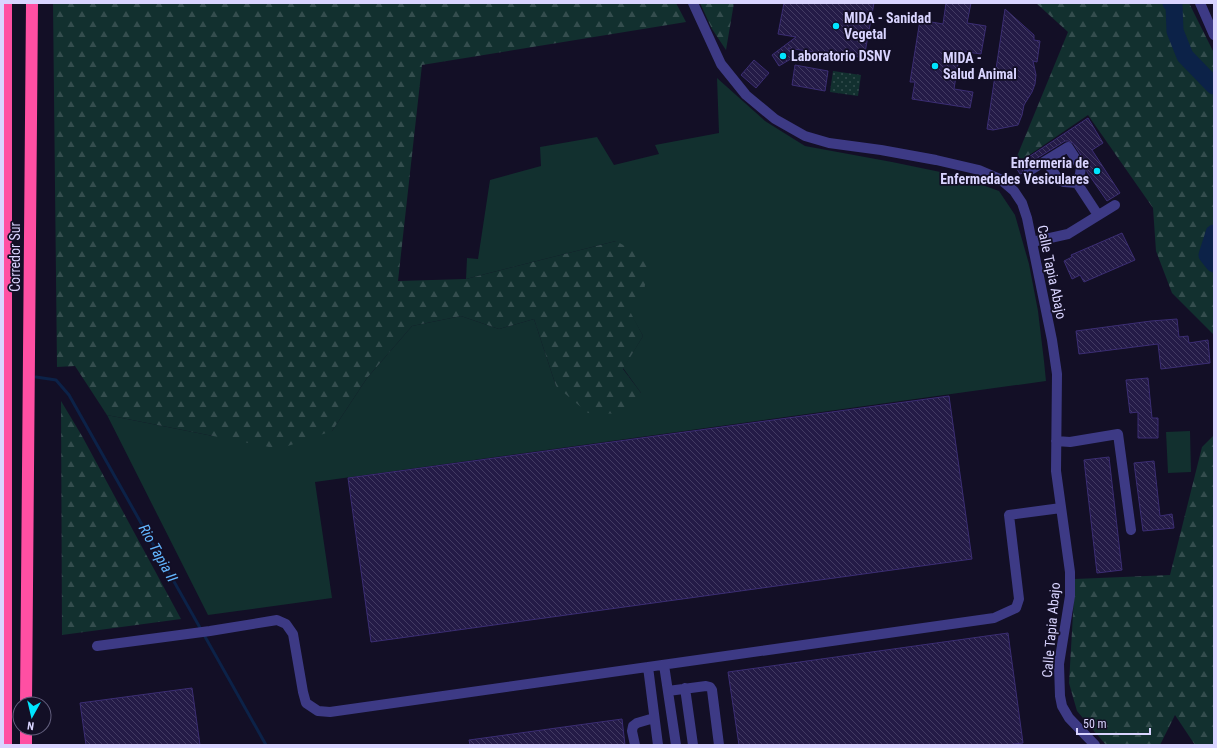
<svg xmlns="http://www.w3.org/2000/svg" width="1217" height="748" font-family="'Roboto Condensed',sans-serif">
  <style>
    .green { fill: #12302f }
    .forest { fill: url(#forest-firs) }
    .park { fill: url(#park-dots) }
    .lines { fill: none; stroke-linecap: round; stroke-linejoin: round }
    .stream { stroke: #0c2248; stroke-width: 3 }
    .river { stroke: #0c2248; stroke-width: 17 }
    .building { fill: url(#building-back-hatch); stroke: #3b2d73 }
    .minor { stroke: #3d3a85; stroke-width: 10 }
    .highway { stroke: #ff4fa3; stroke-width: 12 }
    .poi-dot { fill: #00e5ff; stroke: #130f26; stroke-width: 1.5 }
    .labels { text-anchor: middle; stroke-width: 3.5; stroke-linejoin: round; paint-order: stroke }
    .poi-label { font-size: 14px; font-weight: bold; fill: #d9d4ff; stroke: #130f26; text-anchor: start }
    .street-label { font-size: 14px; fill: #d9d4ff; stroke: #130f26 }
    .water-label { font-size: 15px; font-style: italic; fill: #62b6ff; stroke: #130f26 }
  </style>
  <defs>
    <pattern id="forest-firs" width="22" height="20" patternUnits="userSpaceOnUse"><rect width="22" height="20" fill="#12302f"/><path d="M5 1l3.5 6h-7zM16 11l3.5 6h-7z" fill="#344d4e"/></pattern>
    <pattern id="park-dots" width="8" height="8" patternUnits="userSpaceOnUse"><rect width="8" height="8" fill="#12302f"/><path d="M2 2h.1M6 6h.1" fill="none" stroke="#344d4e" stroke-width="1.8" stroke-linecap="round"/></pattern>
    <pattern id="building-back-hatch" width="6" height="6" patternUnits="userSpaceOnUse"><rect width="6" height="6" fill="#241b47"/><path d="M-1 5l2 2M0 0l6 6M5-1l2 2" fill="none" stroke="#433b63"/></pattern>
  </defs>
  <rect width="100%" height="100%" fill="#130f26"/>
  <path class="green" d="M717 78 765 121 805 146 892 162 955 175 999 191 1015 215 1029 264 1038 311 1044 361 1046 381 315 482 332 598 208 615 107 415 213 436 332 431 367 378 412 326 461 316 499 329 534 319 556 386 641 393 623 368 643 336 624 302 616 241 466 279 467 258 478 259 490 180 541 166 540 147 597 137 614 165 659 154 655 145 719 133Z
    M1190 431 1191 472 1168 473 1166 432Z"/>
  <path class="forest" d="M53 3H676L686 22 422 65 398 281 466 279 616 241 648 259 644 293 625 302 643 336 623 369 641 393 626 414 588 413 556 386 534 319 499 329 461 316 412 326 367 378 332 431 279 449 107 415 75 366 57 367Z
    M700 3H734L726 50 712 29Z
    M1036 3H1189L1214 53V335L1172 293 1156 251 1153 208 1088 115 1013 166 1068 32Z
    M61 401 82 436 181 619 62 635Z
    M1214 435V745H1195L1175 715 1160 745H1106L1077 711 1069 683 1075 579 1170 575 1202 447Z"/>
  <path class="park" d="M833 71 861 75 858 96 830 92Z"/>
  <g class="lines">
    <path class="stream" d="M36 377 56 380 69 395 266 745"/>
    <path class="river" d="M1171 3 1174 5 1175 31 1185 56 1214 86
      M1214 233 1207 255 1214 264"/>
  </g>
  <path class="building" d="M784 3H874L864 58 826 51V54L788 48 794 57 779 66 772 55 796 37 778 34Z
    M946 3H971L967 23 986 26 981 54 960 51 954 89 973 92 970 108 912 99 915 82H910L920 20 943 24Z
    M1005 9 1034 35V40L1040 41 1037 62 1033 61 1036 75 1035 84 1032 92 1024 105 1022 115 1018 125 993 130 987 129Z
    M754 60 769 73 756 88 741 75Z
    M795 65 828 71 825 91 792 85Z
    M1088 118 1103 143 1092 150 1120 193 1107 201 1087 172 1086 163 1073 143 1068 141H1065L1026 165 1023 168V173L1020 174 1015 166Z
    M1122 233 1135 260 1084 282 1080 275 1072 279 1064 261 1072 257 1071 255Z
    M1177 319 1179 337 1188 336 1189 343 1208 340 1210 363 1161 369 1158 344 1079 354 1076 331 1151 321Z
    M1148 378 1152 418H1158V438H1138V412L1130 413 1126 380Z
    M949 396 972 559 371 642 348 478Z
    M1109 457 1122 570 1097 573 1084 460Z
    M1154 461 1160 516 1172 514 1174 528 1143 531 1134 463Z
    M1008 633 1023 743 1007 745H739L728 672Z
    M192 688 200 745H86L80 703Z
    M622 719 625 745H470L469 740Z"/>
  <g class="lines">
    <path class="minor" d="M693 3 721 64 746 95 775 119 805 136 829 143 881 150 936 160 979 170 1000 179 1014 191 1022 203 1027 218 1052 340 1057 374 1056 471 1070 572V596L1059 664 1060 696 1062 706 1069 718 1095 745
      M1200 3 1214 35
      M1046 161 1059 180 1064 182 1077 183
      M1029 171 1068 147 1081 167 1080 174 1077 183
      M1077 183 1098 215
      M1032 242 1068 234 1115 205
      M1056 441 1070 442 1118 434 1131 530
      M97 646 210 631 277 620 286 624 293 634 303 692 306 703 318 711 330 712 994 618 1016 608 1019 599 1009 515 1061 508
      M664 665 676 745
      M648 667 658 745
      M685 688 693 745
      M668 691 706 686 710 687 712 690 719 745
      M635 745 632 731 633 726 637 723 654 718"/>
    <path class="highway" d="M26 704 32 3
      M6 745V3
      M26 745V728"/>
  </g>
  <g class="poi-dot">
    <circle cx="836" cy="26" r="4"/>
    <circle cx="783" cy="56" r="4"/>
    <circle cx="935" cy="66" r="4"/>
    <circle cx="1097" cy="171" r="4"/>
  </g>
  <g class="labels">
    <g class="poi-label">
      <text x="844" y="23">MIDA - Sanidad<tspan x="844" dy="16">Vegetal</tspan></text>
      <text x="791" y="61">Laboratorio DSNV</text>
      <text x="943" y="63">MIDA -<tspan x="943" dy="16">Salud Animal</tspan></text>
      <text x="1089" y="168" text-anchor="end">Enfermeria de<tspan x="1089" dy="16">Enfermedades Vesiculares</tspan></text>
    </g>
    <g class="street-label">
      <text transform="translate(15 257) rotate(-90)" y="5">Corredor Sur</text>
      <text transform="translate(1052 272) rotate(78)" y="5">Calle Tapia Abajo</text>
      <text transform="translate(1051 630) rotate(-85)" y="5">Calle Tapia Abajo</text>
    </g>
    <g class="water-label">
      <text transform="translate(158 553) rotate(61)" y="5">Rio Tapia II</text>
    </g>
  </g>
  <rect width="1217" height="748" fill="none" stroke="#d9d4ff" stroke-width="8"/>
  <g transform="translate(32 716) rotate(188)"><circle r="19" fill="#130f26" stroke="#625e7d"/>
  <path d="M0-3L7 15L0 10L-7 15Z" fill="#00e5ff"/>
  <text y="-6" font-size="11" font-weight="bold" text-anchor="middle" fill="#d9d4ff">N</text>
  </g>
  <path d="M1077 728v6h73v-6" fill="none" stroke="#d9d4ff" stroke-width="2"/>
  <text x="1083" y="728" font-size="12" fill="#d9d4ff" stroke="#130f26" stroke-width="3" paint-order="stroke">50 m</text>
</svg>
